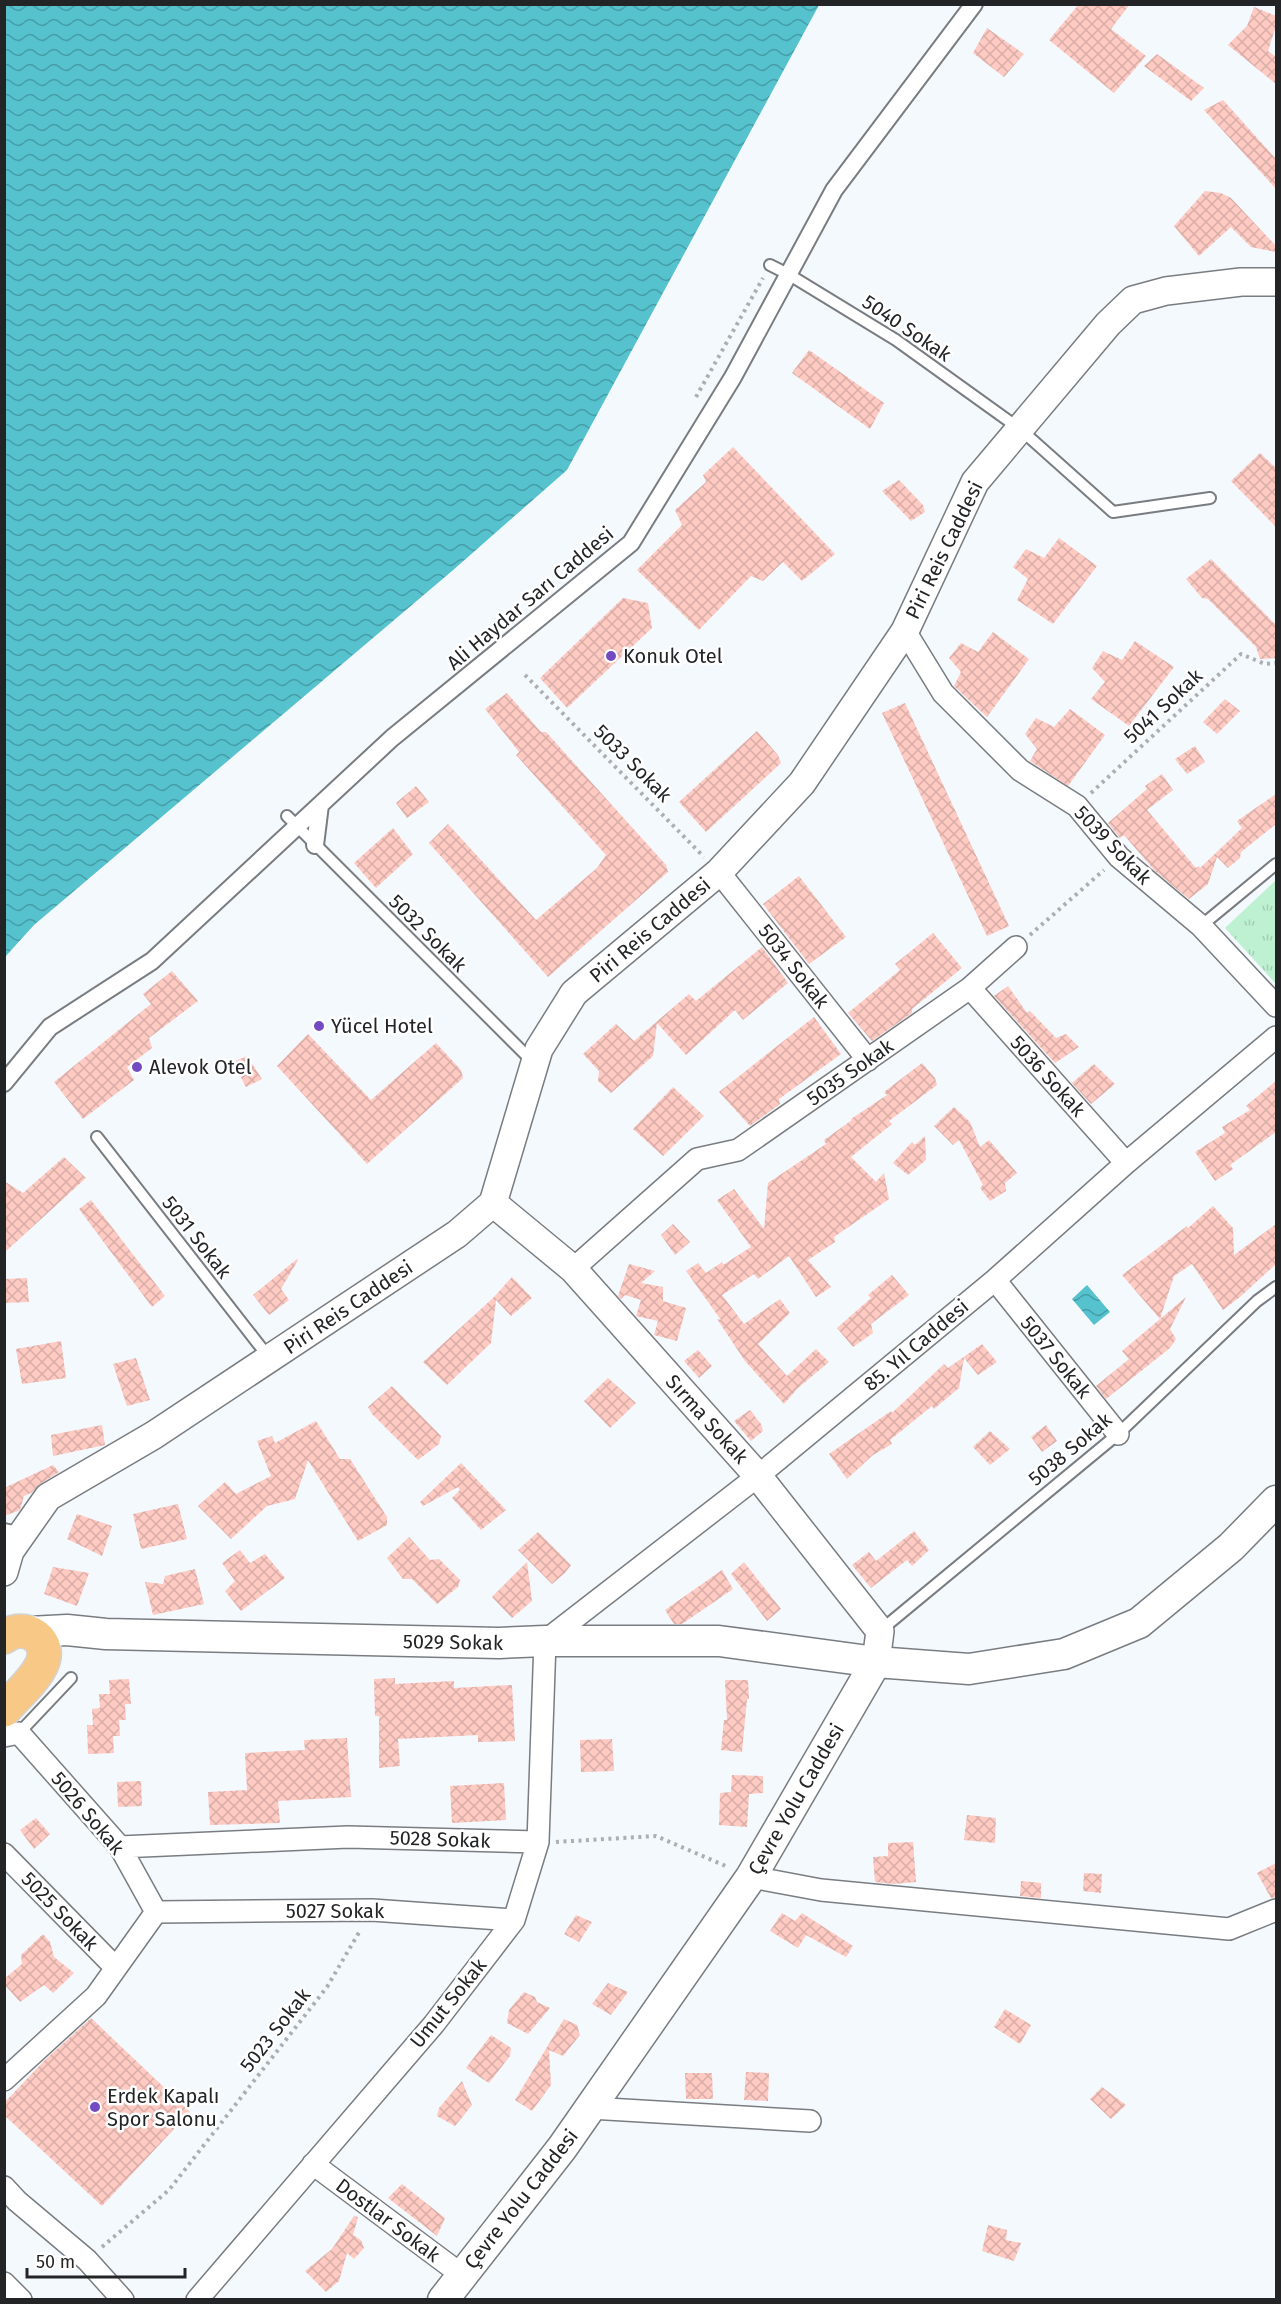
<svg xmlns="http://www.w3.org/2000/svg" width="1281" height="2304" font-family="'Fira Sans',sans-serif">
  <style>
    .park { fill: url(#park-tufts) }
    .water { fill: url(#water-waves) }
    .building { fill: url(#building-cross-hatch) }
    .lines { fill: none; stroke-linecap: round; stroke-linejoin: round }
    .service-casing { stroke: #797d81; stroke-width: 14 }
    .pedestrian-casing { stroke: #797d81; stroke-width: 20 }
    .minor-casing { stroke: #797d81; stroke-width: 24 }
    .tertiary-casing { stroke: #797d81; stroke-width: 30 }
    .secondary-casing { stroke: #797d81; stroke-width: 33 }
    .primary-casing { stroke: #d3d3d4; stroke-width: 36 }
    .path { stroke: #abaeb2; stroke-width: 4; stroke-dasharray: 3 4.5; stroke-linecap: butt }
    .service { stroke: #fff; stroke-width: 10 }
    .pedestrian { stroke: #fff; stroke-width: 16 }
    .minor { stroke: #fff; stroke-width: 21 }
    .tertiary { stroke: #fff; stroke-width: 27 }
    .secondary { stroke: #fff; stroke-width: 30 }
    .primary { stroke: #f7c886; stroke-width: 33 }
    .poi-dot { fill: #744ac3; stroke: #fff; stroke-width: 2 }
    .labels { text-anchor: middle; stroke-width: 5; stroke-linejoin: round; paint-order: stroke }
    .street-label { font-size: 20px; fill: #232426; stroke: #fff }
    .poi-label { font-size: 20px; fill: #232426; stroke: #fff; text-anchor: start }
  </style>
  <defs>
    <pattern id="park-tufts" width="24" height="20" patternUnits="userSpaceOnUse" patternTransform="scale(1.5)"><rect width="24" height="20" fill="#bdf1d1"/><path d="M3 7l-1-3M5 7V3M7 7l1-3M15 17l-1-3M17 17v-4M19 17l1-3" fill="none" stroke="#a2ceb3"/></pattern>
    <pattern id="water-waves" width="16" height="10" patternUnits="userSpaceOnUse" patternTransform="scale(1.5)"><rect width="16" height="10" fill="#55c2ce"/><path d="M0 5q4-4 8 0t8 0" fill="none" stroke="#469da7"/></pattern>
    <pattern id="building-cross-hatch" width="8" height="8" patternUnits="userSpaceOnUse" patternTransform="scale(1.5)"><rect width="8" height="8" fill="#fecac2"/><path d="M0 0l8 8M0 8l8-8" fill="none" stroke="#d9ada7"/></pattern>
  </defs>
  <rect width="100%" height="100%" fill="#f4f9fe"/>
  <path class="park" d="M1276 880V984L1225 928Z"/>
  <path class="water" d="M5 4 819 5 567 470 452 571 34 925 5 957Z
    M1087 1285 1110 1312 1094 1325 1072 1299Z"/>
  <path class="building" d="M1079 4H1130L1111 29 1146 56 1114 93 1049 40Z
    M1254 7 1276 16V26L1268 51 1276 57V84L1228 45 1247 26Z
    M987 28 1024 54 1004 77 973 53Z
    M1157 54 1204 88 1191 101 1144 66Z
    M1223 100 1276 159V189L1204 110Z
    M1205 191 1221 193 1231 198 1276 246V252L1251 247 1231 227 1199 256 1174 226Z
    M809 350 884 403 870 429 792 373Z
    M733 447 835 554 802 581 783 562 763 581 751 576 699 630 637 570 682 525 675 510 706 482 703 475Z
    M1260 453 1276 468V527L1231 481Z
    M899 480 923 505 925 512 911 521 882 491Z
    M1059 538 1097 566 1053 624 1017 600 1028 579 1013 567 1026 549 1044 558Z
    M1211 559 1276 625V658L1260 659 1256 647 1208 599 1202 598 1186 579Z
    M623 598 648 603 652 628 567 708 540 678Z
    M993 632 1029 659 987 717 954 686 961 672 949 658 961 643 978 652Z
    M1135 641 1174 667 1129 726 1091 699 1105 682 1092 668 1103 651 1122 660Z
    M507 693 541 732H546L666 865 668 872 548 977 429 843 448 824 536 920 597 868 606 855 516 755 519 752 485 709Z
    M1225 699 1240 711 1217 734 1203 722Z
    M905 703 1009 926 987 936 882 713Z
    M1070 709 1105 735 1068 786 1030 761 1037 749 1025 734 1036 718 1054 727Z
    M757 731 778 755 781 763 706 832 679 802Z
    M1195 746 1205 762 1187 774 1175 759Z
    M1162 774 1173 790 1147 810 1196 868 1199 866 1200 868 1242 828 1237 821 1276 794V824L1241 852 1240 858 1228 868 1217 857 1208 884 1189 899 1155 871 1124 835 1120 838 1108 823 1147 789 1145 786Z
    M416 786 429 802 407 818 396 803Z
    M393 828 413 854 376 888 354 863Z
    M799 876 846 937 809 964 763 904Z
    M933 933 962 968 912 1009V1013L872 1041 848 1013 900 970 895 964Z
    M762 947 788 983 743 1020 735 1010 686 1055 657 1023 653 1056 611 1093 598 1081 599 1071 583 1054 616 1024 634 1041 689 994 696 1001Z
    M172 971 198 1001 149 1038 152 1048 127 1067 134 1080 83 1119 54 1082 151 1004 143 994Z
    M1008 986 1027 1013 1030 1011 1056 1038 1066 1034 1079 1047 1055 1063 994 996Z
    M814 1017 841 1054 779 1099 780 1104 750 1126 719 1092Z
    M308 1034 371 1100 436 1043 461 1070 463 1078 367 1164 277 1066Z
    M247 1056 262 1079 246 1087 233 1062Z
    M922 1063 935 1078 937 1085 889 1121 892 1124 851 1157 876 1182 884 1173 889 1199 834 1237 835 1242 808 1260 831 1287 816 1297 789 1256 758 1279 754 1274 722 1295 744 1324 780 1299 790 1313 758 1344 787 1376 816 1349 829 1362 798 1388 784 1404 745 1361 717 1319 721 1320 686 1271 698 1263 706 1273 722 1262 723 1265 751 1247 717 1200 734 1189 764 1229 768 1183 826 1144 824 1140 852 1120 851 1119 887 1095 884 1092Z
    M1094 1064 1115 1084 1091 1104 1072 1083Z
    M1276 1081V1132L1230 1165 1233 1169 1215 1181 1195 1152 1225 1133 1222 1127 1250 1110 1246 1106Z
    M673 1087 704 1116 663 1156 633 1129Z
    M954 1107 970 1122 980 1147 989 1140 1017 1173 1005 1183 1006 1191 990 1201 980 1188 983 1185 959 1140 953 1145 934 1126Z
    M925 1136 926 1160 908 1175 893 1163 912 1142 915 1145Z
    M64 1157 86 1178 4 1253V1181L23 1193Z
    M91 1200 165 1296 152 1307 79 1209Z
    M1213 1206 1233 1228 1234 1255 1276 1224V1264L1240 1297 1223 1310 1192 1264 1174 1276 1160 1319 1186 1297 1170 1329 1176 1339 1170 1348 1106 1399 1096 1386 1129 1359 1122 1351 1160 1319 1122 1275 1187 1226 1188 1228Z
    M673 1224 690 1242 675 1255 661 1235Z
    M297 1259 298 1260 281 1289 289 1300 269 1315 253 1295Z
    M629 1264 655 1271 641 1283 663 1287V1301L686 1308 677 1341 654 1335 658 1321 636 1316 641 1300 625 1295 621 1299 618 1296Z
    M892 1275 909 1295 871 1324 873 1333 853 1347 837 1328 871 1298 868 1295Z
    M512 1277 532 1298 511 1316 496 1300 491 1343 447 1385 423 1362 493 1298Z
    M27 1278 29 1302 4 1303V1279Z
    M61 1341 66 1378 22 1384 16 1349Z
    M982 1344 997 1362 978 1375 964 1358 959 1388 934 1409 932 1406 890 1440 892 1444 873 1455 847 1479 829 1454 891 1411 892 1413 944 1364 948 1368Z
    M698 1350 712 1366 699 1378 684 1361Z
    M136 1358 150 1400 127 1406 113 1364Z
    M608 1378 636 1403 610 1428 584 1401Z
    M392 1386 441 1436 439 1444 418 1460 372 1414 368 1407Z
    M750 1410 761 1424 763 1431 751 1441 734 1421Z
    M316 1421 340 1459H350L387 1517V1525L358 1541 308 1460 295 1499 267 1506 231 1539 198 1506 225 1482 236 1494 271 1476 257 1441 272 1436 275 1443Z
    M102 1425 105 1445 53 1456 51 1435Z
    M1046 1425 1057 1441 1042 1452 1031 1437Z
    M990 1431 1010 1449 990 1465 973 1447Z
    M461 1463 506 1510 481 1530 452 1498 460 1490 458 1487 423 1506 420 1502Z
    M53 1465 59 1472 40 1484 31 1493 24 1496 20 1510 4 1516V1488Z
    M178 1504 187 1539 141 1549 133 1514Z
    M77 1514 112 1526 102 1556 67 1539Z
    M914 1531 929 1550 912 1566 907 1560 871 1588 852 1565 869 1552 876 1561Z
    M538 1532 571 1565 565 1573 552 1584 518 1550Z
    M409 1537 430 1560 439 1559 460 1580 458 1587 437 1604 412 1579H403L387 1558Z
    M240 1550 250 1563 265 1554 285 1578 241 1611 225 1591 235 1581 222 1563Z
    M527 1562 532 1601 512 1618 492 1597Z
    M744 1562 781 1609 767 1621 731 1574Z
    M53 1567 89 1573 77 1606 44 1594Z
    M195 1569 204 1604 153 1615 145 1582 163 1584 165 1576Z
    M722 1570 733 1589 682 1624H674L665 1610Z
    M395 1678V1684L454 1681V1688L512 1685 515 1741 478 1742V1735L398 1739 400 1766 379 1768V1716H375L374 1679Z
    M129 1679 131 1704H125L126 1720H119L120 1736H113L114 1753 88 1754 87 1725H93L92 1709 100 1708 99 1694H110L109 1680Z
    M725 1680H748L749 1699H747L742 1752 721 1750 724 1720H727Z
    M347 1738 351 1797 278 1801 280 1823 210 1825 208 1792 247 1790 245 1753 305 1750 304 1740Z
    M612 1739 614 1771 581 1772 580 1740Z
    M732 1775 763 1776V1793L749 1794 747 1827 719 1825 720 1793 731 1792Z
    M141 1781 142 1806 118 1807 117 1782Z
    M504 1783 506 1820 452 1823 450 1786Z
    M967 1815 996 1818 995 1843 964 1840Z
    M36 1818 50 1834 34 1849 20 1830Z
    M913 1842 916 1882 894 1884 875 1882 873 1857 888 1856V1843Z
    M1276 1863V1897L1271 1898 1257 1873Z
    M1084 1873 1102 1874 1101 1893 1083 1891Z
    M1021 1881 1041 1883V1898L1020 1896Z
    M782 1913 795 1921 802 1913 853 1946 846 1957 806 1935 798 1948 770 1931Z
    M576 1915 592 1922 579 1942 564 1934Z
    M43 1934 50 1942 54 1957 74 1973 53 1993 44 1985 20 2002 4 1984V1979L22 1964 21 1955Z
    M608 1983 628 1992 611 2015 592 2004Z
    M524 1992 535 1997 537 2002 550 2008 528 2034 507 2023 509 2010Z
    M1005 2009 1031 2025 1020 2044 994 2027Z
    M91 2018 190 2112 102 2206 4 2115V2103L44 2061Z
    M564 2019 577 2025 580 2035 563 2056 549 2050 551 2085 532 2111 515 2100Z
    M491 2035 511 2048 510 2056 489 2083 466 2068Z
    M746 2072 769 2073 768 2101 744 2100Z
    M685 2073H712L713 2099H686Z
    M462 2081 472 2105 455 2126 437 2116 439 2108Z
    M1102 2087 1126 2105 1111 2119 1090 2099Z
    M402 2184 445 2218 437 2236 388 2198Z
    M354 2216 358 2217 353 2235 361 2240 364 2248 354 2259 347 2253 339 2281 326 2292 305 2271 332 2249Z
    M988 2225 1007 2230 1006 2240 1021 2243 1014 2261 982 2251Z"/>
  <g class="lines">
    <defs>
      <path id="service" d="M770 265 788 274 896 340 1020 429 1113 512 1210 498
        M287 816 532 1061
        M1201 926 1276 864
        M97 1137 270 1359
        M4 1529 22 1533
        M881 1630 1118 1434 1257 1301 1276 1287
        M19 1733 71 1678"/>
      <path id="pedestrian" d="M315 845 320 805
        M4 1083 50 1027 152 961 392 738 631 543 733 377 834 190 974 4"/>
      <path id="minor" d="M905 631 943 693 1020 770 1077 806 1119 857 1201 926 1276 1006
        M719 872 868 1060
        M970 988 1126 1163
        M573 1269 697 1159 738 1150 970 988 1016 947
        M995 1280 1118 1434
        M4 1736 19 1733 120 1847 156 1912
        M120 1847 348 1837 538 1842
        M4 1854 116 1968
        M751 1877 821 1890 1229 1929 1276 1910
        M156 1912 372 1910 514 1920
        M4 2080 96 1996 156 1912
        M590 2108 810 2121
        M313 2164 462 2275
        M4 2187 17 2201 87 2260 123 2300
        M4 2283 21 2300
        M197 2300 434 2024 514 1920 538 1842 545 1641 758 1476 995 1280 1126 1163 1276 1037"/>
      <path id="tertiary" d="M493 1203 573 1269 758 1476 880 1631 876 1662
        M4 1572 10 1551 48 1497 154 1435 457 1234 493 1203 539 1049 574 993 719 872 802 783 905 631 975 482 1108 324 1133 300 1166 291 1241 282H1276"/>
      <path id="secondary" d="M29 1632 67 1630 106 1634 499 1643 545 1641H719L876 1662 969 1669 1064 1654 1139 1623 1231 1547 1276 1501
        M443 2300 562 2148 751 1877 876 1662"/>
      <path id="primary" d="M4 1637C26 1621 54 1641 41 1666 33 1682 16 1696 4 1710"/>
    </defs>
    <use href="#service" class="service-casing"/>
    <use href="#pedestrian" class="pedestrian-casing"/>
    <use href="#minor" class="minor-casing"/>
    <use href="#tertiary" class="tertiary-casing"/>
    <use href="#secondary" class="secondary-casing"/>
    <use href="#primary" class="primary-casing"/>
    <path class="path" d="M696 397 763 278
      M525 675 704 857
      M1091 793 1241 654 1265 664 1276 663
      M1030 935 1104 870
      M556 1842 656 1836 728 1867
      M102 2247 169 2190 327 1987 361 1929"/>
    <use href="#service" class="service"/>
    <use href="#pedestrian" class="pedestrian"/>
    <use href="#minor" class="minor"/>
    <use href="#tertiary" class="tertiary"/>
    <use href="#secondary" class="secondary"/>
    <use href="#primary" class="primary"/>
  </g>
  <g class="poi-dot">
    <circle cx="611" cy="656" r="6"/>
    <circle cx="319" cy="1026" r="6"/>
    <circle cx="137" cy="1067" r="6"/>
    <circle cx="95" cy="2107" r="6"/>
  </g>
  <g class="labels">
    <g class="street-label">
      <text transform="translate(907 328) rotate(34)" y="7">5040 Sokak</text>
      <text transform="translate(944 550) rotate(-64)" y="7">Piri Reis Caddesi</text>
      <text transform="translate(530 598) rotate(-40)" y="7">Ali Haydar Sarı Caddesi</text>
      <text transform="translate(1163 706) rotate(-43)" y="7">5041 Sokak</text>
      <text transform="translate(633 763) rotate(45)" y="7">5033 Sokak</text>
      <text transform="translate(1113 845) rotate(46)" y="7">5039 Sokak</text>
      <text transform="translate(650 930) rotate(-40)" y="7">Piri Reis Caddesi</text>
      <text transform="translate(428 933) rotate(45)" y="7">5032 Sokak</text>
      <text transform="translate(794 966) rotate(52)" y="7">5034 Sokak</text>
      <text transform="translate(850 1072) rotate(-35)" y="7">5035 Sokak</text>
      <text transform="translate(1048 1076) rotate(48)" y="7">5036 Sokak</text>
      <text transform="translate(197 1237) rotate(52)" y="7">5031 Sokak</text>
      <text transform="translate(348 1307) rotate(-34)" y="7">Piri Reis Caddesi</text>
      <text transform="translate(916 1345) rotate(-40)" y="7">85. Yıl Caddesi</text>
      <text transform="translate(1056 1357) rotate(51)" y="7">5037 Sokak</text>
      <text transform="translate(707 1419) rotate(48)" y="7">Sırma Sokak</text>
      <text transform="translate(1070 1449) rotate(-40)" y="7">5038 Sokak</text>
      <text transform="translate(453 1642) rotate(1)" y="7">5029 Sokak</text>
      <text transform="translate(796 1799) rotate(-60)" y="7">Çevre Yolu Caddesi</text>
      <text transform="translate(88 1813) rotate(50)" y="7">5026 Sokak</text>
      <text transform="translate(440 1839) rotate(2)" y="7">5028 Sokak</text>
      <text transform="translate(60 1911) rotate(46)" y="7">5025 Sokak</text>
      <text x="335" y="1918">5027 Sokak</text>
      <text transform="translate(448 2003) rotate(-51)" y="7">Umut Sokak</text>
      <text transform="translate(275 2030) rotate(-52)" y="7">5023 Sokak</text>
      <text transform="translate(521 2199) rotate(-52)" y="7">Çevre Yolu Caddesi</text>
      <text transform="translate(388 2220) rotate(37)" y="7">Dostlar Sokak</text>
    </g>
    <g class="poi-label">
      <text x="623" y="663">Konuk Otel</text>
      <text x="331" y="1033">Yücel Hotel</text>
      <text x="149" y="1074">Alevok Otel</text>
      <text x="107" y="2103">Erdek Kapalı<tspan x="107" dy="23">Spor Salonu</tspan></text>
    </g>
  </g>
  <rect width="1281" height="2304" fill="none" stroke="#232426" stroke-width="12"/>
  <path d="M27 2268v9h158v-9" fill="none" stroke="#232426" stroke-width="3"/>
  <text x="36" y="2268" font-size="18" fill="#232426" stroke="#ffffff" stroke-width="4.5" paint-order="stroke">50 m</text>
</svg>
